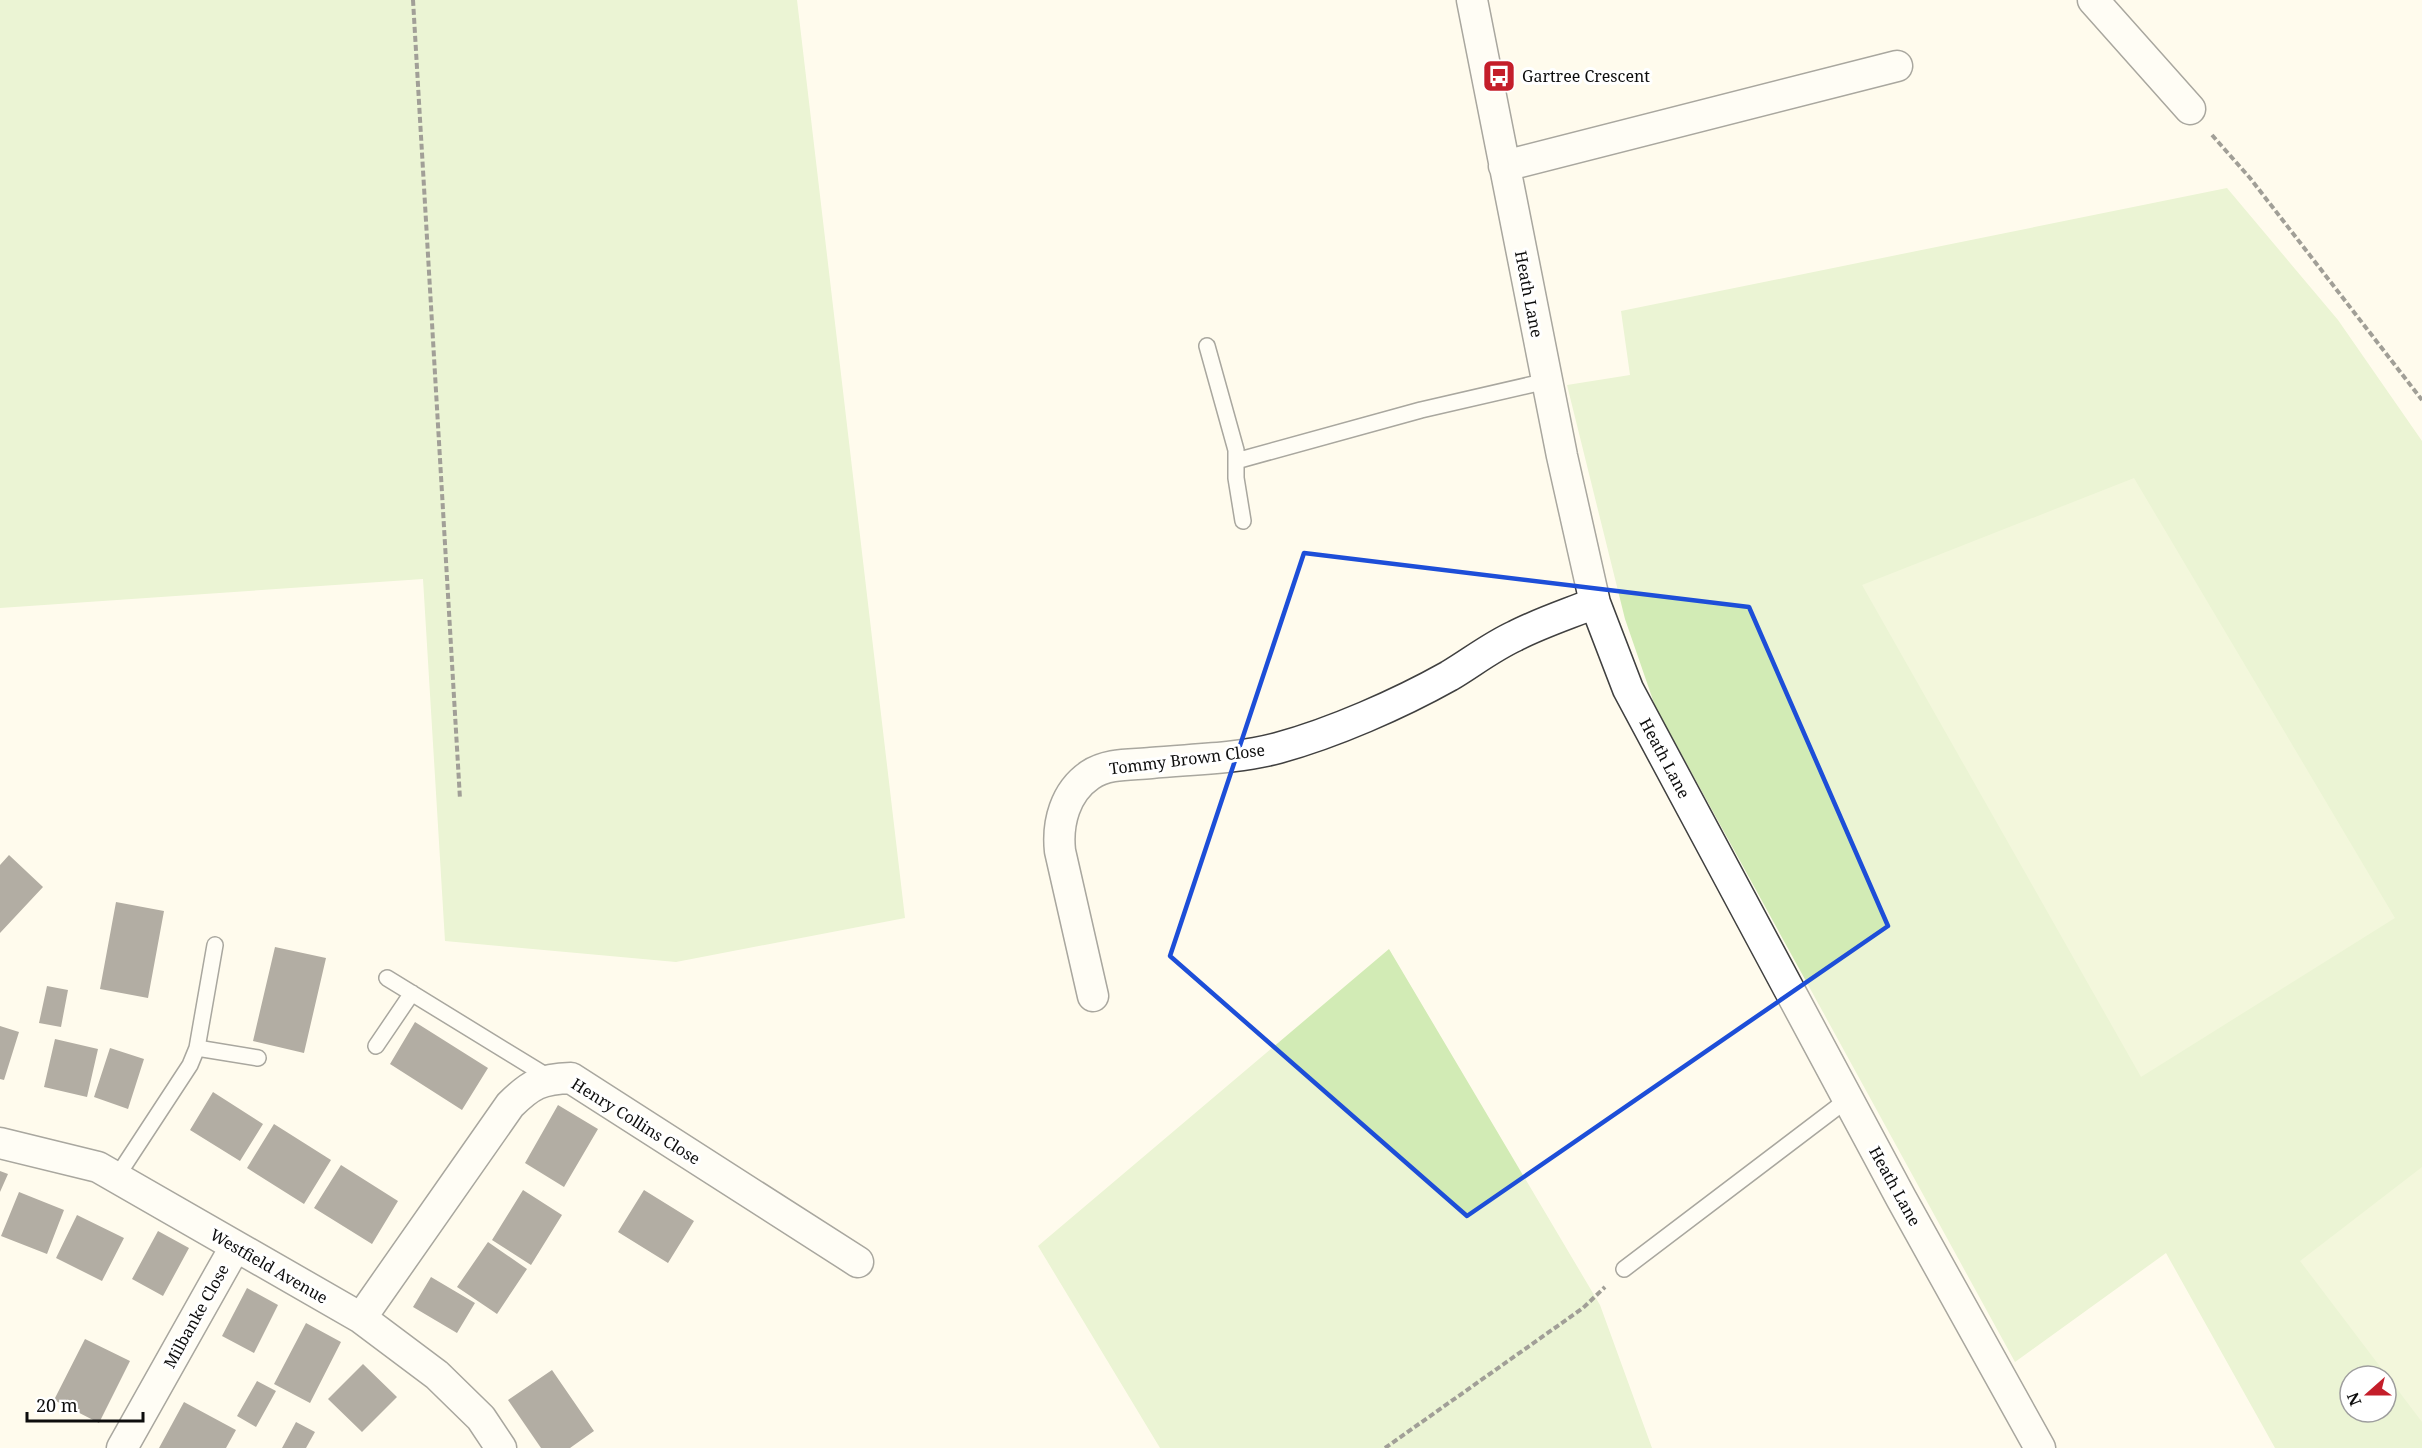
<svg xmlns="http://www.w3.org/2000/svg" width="2422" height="1448" font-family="'Noto Serif',serif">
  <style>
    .green { fill: #d2ebb5; fill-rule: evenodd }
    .pitch { fill: #e4f2c7 }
    .building { fill: #564e49 }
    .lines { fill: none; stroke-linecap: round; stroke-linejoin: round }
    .lane-casing { stroke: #404040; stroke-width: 18 }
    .street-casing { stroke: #404040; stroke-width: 33 }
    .path { stroke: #2f2f2f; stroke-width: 4; stroke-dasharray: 6 3; stroke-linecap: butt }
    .lane { stroke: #fff; stroke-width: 15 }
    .street { stroke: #fff; stroke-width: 30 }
    .marked { fill: none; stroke: #1d4ed8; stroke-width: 4.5; stroke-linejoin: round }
    .labels { text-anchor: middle; stroke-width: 6; stroke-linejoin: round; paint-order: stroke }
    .poi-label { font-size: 16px; fill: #0d0d0d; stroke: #fff; text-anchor: start }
    .street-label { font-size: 16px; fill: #0d0d0d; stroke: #fff }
  </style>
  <rect width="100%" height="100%" fill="#fffbed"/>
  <path class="green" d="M0 0H797L905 918 676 962 445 941 423 579 0 608Z
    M2227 188 2338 320 2422 441V1448H2275L2166 1253 2015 1362 1655 706 1625 619 1567 385 1630 375 1621 311ZM2350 1376H2386V1412H2350Z
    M1389 949 1600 1305 1652 1448H1160L1038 1246Z"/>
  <path class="pitch" d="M2134 478 2395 918 2141 1077 1862 585Z
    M2422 1167V1422L2300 1261Z"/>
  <path class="building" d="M9 855 43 887 0 933V865Z
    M116 902 164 911 148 998 100 989Z
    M275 947 326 958 304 1053 253 1041Z
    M47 986 68 990 61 1027 39 1023Z
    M415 1022 488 1068 462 1110 390 1064Z
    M0 1026 19 1032 4 1080 0 1079Z
    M55 1039 98 1049 87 1097 44 1087Z
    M110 1048 144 1059 128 1109 94 1097Z
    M213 1092 263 1124 240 1161 190 1130Z
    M558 1105 598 1129 564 1187 525 1163Z
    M274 1124 331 1160 304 1204 247 1168Z
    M341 1165 398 1201 372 1244 314 1208Z
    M0 1171 8 1174 0 1192Z
    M523 1190 562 1215 531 1265 492 1240Z
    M644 1190 694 1221 668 1263 618 1232Z
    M19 1192 64 1210 47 1254 1 1236Z
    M77 1215 124 1238 102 1281 56 1258Z
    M158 1231 189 1248 163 1296 132 1279Z
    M488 1242 527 1269 497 1314 457 1287Z
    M431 1277 475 1303 457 1333 413 1307Z
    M247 1288 278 1305 254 1353 222 1336Z
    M306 1323 341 1342 310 1403 274 1384Z
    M85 1339 130 1361 99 1423 54 1400Z
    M363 1364 397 1397 362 1432 328 1399Z
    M552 1370 594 1431 570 1448H541L508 1400Z
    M257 1381 276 1391 256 1427 237 1416Z
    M184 1402 236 1430 226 1448H159Z
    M296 1422 315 1432 306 1448H282Z"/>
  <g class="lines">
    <defs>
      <path id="lane" d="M1207 346 1236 450V461L1421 410 1547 381
        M1236 461V478L1243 521
        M387 978 550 1078
        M376 1046 412 993
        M197 1048 258 1058
        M116 1178 190 1065 197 1048 215 945
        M1624 1269 1848 1099"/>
      <path id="street" d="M1472 0 1562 456 1595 603 1628 689 1901 1198 2040 1448
        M2093 0 2190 109
        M1504 166 1897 66
        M1093 996 1060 851C1057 823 1065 792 1090 775 1108 763 1131 765 1151 763 1193 759 1237 759 1278 748 1333 733 1399 704 1449 676 1471 663 1491 647 1515 636 1540 623 1568 614 1595 603
        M0 1143 98 1167 361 1318 437 1375 481 1418 501 1448
        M361 1318 510 1105C531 1084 541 1079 571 1078L858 1262
        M122 1448 235 1247"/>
    </defs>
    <use href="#lane" class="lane-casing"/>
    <use href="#street" class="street-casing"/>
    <path class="path" d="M413 0 460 799
      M2212 135 2250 178 2422 400
      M1385 1448 1583 1308 1605 1287"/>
    <use href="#lane" class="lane"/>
    <use href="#street" class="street"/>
  </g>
  <path d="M0 0H2422V1448H0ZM1304 553 1749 607 1888 926 1467 1216 1170 956Z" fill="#fffbed" fill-opacity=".55" fill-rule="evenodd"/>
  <path class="marked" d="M1304 553 1749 607 1888 926 1467 1216 1170 956Z"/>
  <defs>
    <symbol id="bus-square" viewBox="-11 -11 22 22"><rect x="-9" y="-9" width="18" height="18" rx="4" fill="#c41e2a" stroke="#fff"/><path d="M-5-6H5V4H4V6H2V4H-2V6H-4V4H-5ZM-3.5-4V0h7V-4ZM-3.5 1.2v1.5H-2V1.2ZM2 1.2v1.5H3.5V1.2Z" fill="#fff"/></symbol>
  </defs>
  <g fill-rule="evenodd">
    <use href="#bus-square" x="1480" y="57" width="38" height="38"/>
  </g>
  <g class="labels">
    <g class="poi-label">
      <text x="1522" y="82">Gartree Crescent</text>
    </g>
    <g class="street-label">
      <text transform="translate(1529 294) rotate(79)" y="6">Heath Lane</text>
      <text transform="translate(1665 758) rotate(62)" y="6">Heath Lane</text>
      <text transform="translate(1187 759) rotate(-7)" y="6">Tommy Brown Close</text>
      <text transform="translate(636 1121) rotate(32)" y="6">Henry Collins Close</text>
      <text transform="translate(1895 1186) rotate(61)" y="6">Heath Lane</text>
      <text transform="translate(269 1266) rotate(30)" y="6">Westfield Avenue</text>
      <text transform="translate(196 1316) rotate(-61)" y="6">Milbanke Close</text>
    </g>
  </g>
  <g transform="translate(2368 1394) rotate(249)"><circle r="28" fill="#ffffff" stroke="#9e9e9e" stroke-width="1.5"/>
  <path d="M0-4.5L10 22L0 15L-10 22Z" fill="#c41e2a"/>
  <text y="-9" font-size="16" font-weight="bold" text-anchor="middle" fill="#0d0d0d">N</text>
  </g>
  <path d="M27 1412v9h116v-9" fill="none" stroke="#0d0d0d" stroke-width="3"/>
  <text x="36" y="1412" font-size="18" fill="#0d0d0d" stroke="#ffffff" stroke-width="4.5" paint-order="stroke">20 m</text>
</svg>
